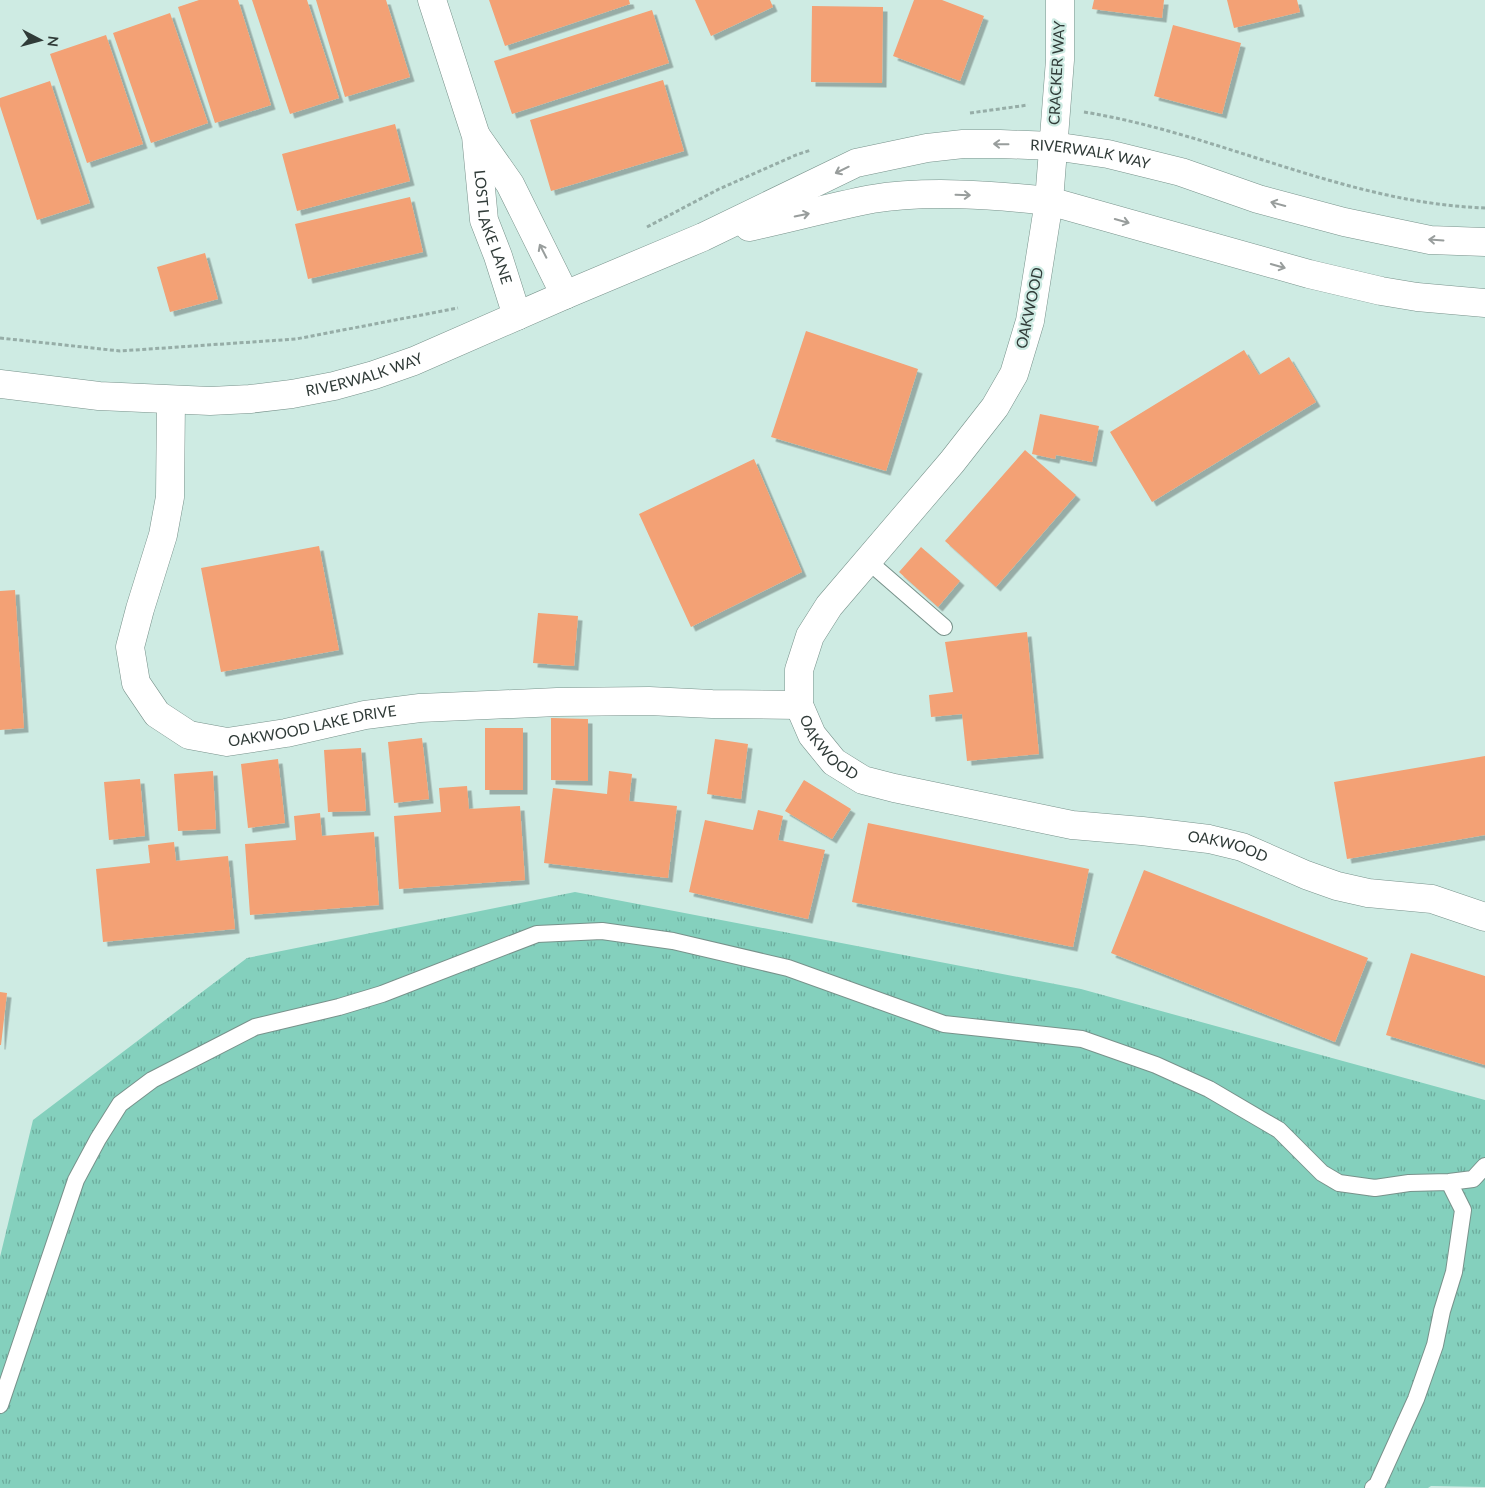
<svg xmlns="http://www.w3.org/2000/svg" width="1485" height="1488" font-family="Lato,sans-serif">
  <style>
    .grass { fill: url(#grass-tufts) }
    .building { fill: #f3a174; filter: url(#shadow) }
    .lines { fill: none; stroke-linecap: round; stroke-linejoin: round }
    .lane-casing { stroke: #78928b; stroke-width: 18 }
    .street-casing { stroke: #78928b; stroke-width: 29 }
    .path { stroke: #96ada7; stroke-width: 3; stroke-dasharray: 4 2.5; stroke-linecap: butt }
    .lane { stroke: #fff; stroke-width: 16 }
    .street { stroke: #fff; stroke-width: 28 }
    .oneway { stroke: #989d9c }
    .labels { text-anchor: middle; stroke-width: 4.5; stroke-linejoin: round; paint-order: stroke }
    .street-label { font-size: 15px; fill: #303b38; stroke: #ceebe3 }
  </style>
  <defs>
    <pattern id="grass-tufts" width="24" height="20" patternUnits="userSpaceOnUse" patternTransform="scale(1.25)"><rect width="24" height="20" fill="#84d0bd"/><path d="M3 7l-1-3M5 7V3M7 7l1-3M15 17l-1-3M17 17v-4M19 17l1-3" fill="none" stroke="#6caa9b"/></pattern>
    <filter id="shadow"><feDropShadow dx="4.5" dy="4.5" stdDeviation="0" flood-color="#0004"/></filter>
  </defs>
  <rect width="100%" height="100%" fill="#ceebe3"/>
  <path class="grass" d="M575 892 1081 989 1485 1100V1487L1431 1486 1428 1488H0V1257L33 1120 247 958Z"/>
  <path class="building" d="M199 0H238L271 105 215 123 178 7Z
    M252 0H307L339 98 290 114Z
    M316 0H386L410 77 345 97Z
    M489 0H629L630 4 505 46Z
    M695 0H770L773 7 711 36Z
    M914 0H942L984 16 960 81 893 56Z
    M1094 0H1164L1162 18 1092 9Z
    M1227 0H1297L1300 12 1234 28Z
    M812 6 883 7 882 83 811 82Z
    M652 10 669 63 512 114 494 61Z
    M170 13 208 123 151 143 113 33Z
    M1173 25 1241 43 1222 114 1154 96Z
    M106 35 143 144 87 163 50 54Z
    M663 80 684 151 551 191 530 120Z
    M50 81 90 203 37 220 0 106V98Z
    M395 124 410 181 297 211 282 154Z
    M410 197 423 252 308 279 295 224Z
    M205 253 218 299 170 312 157 267Z
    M806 331 918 369 886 471 771 437Z
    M1244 350 1259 375 1289 357 1316 402 1152 502 1110 432Z
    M1040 414 1099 426 1092 462 1056 455 1055 459 1032 454Z
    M1025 450 1076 495 996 587 945 541Z
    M754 459 802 572 691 627 639 514Z
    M319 546 339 650 221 672 201 568Z
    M921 547 960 581 938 607 899 572Z
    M15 590 24 728 0 730V591Z
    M538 613 578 616 574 666 533 663Z
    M1027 632 1039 754 967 761 962 714 931 717 929 695 953 692 945 642Z
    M551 718 588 719V781L551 780Z
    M485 728H523V790H485Z
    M422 738 429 799 394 803 388 742Z
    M715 739 748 744 741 799 707 794Z
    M361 748 366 811 328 812 324 750Z
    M1485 756V835L1347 859 1334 782Z
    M278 759 285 823 248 828 241 764Z
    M213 771 216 829 178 831 174 774Z
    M609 771 632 774 629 801 677 806 668 878 544 863 553 788 607 794Z
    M140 779 145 836 109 840 104 782Z
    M804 780 851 809 832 839 785 811Z
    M467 786 469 809 520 806 525 880 399 889 394 816 441 812 439 788Z
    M758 810 783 816 778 840 825 850 808 919 689 892 705 820 753 830Z
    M320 813 322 836 374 832 379 905 250 915 245 844 296 840 294 816Z
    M868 823 1089 869 1073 947 852 902Z
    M174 842 176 861 228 856 235 929 103 942 96 869 150 863 148 845Z
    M1144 870 1368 958 1335 1042 1111 953Z
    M1411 953 1485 976V1065L1386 1035Z
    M0 992 7 993 1 1045H0Z"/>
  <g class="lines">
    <defs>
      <path id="lane" d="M868 561 944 627
        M0 1405 76 1180 98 1139 120 1104 152 1080 255 1027 339 1007 382 994 537 934 602 931 673 941 788 968 944 1024 1082 1039 1156 1065 1209 1089 1279 1130 1322 1173 1339 1183 1375 1188 1409 1183 1449 1182 1473 1179 1485 1166
        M1373 1488 1377 1485 1416 1399 1435 1345 1442 1311 1454 1272 1463 1210 1449 1182"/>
      <g id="street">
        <path id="s1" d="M432 0 476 136 484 220 498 256 517 316"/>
        <path id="s2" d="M1060 0V60L1049 201 1030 321 1014 374 995 407 952 462 829 606 810 636 799 670V705L812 735 834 762 863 780 894 788 1072 825 1142 831 1209 839 1242 847 1306 875 1337 886 1368 893 1432 899 1485 917"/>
        <path d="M477 137 510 184 565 295"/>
        <path d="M749 227C790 218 831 207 872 199 927 190 993 195 1049 201L1309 274 1381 291 1417 297 1485 303"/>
        <path id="s3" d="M0 384 99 396 210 401 250 399 292 394 334 386 374 375 414 361 565 295 703 237 856 163 927 148 963 144H1000L1053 146 1108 154 1181 172 1258 199 1344 222 1430 240 1485 242"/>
        <path id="s4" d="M171 400 170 497 163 535 140 609 130 647 136 683 157 714 189 735 227 742 286 733 365 715 420 708 557 702 649 701 712 704 799 705"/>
      </g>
    </defs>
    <use href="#lane" class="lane-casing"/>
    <use href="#street" class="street-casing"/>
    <path class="path" d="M1084 112C1220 134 1345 203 1485 208
      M970 113 1028 105
      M647 227 719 189 796 155 811 150
      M0 338 120 351 296 339 458 308"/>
    <use href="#lane" class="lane"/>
    <use href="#street" class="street"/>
  </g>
  <defs><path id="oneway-shaft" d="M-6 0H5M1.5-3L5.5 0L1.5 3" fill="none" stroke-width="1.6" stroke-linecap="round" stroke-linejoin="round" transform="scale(1.25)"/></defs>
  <g class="oneway">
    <use href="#oneway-shaft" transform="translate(1001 144) rotate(-179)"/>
    <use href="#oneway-shaft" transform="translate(842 170) rotate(154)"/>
    <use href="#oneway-shaft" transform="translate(963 195) rotate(2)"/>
    <use href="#oneway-shaft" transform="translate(1278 204) rotate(-165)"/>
    <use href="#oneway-shaft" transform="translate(802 215) rotate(-12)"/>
    <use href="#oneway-shaft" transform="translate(1122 221) rotate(16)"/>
    <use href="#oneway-shaft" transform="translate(1436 240) rotate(-176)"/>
    <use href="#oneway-shaft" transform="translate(543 251) rotate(-117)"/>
    <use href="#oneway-shaft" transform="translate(1278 266) rotate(16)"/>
  </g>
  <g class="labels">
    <g class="street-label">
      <text transform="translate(1057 73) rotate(-87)" y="5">CRACKER WAY</text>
      <text dy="5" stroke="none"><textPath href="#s3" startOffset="1141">RIVERWALK WAY</textPath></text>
      <text dy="5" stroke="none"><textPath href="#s1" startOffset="236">LOST LAKE LANE</textPath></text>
      <text transform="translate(1030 308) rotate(-78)" y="5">OAKWOOD</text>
      <text dy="5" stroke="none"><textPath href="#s3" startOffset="368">RIVERWALK WAY</textPath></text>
      <text dy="5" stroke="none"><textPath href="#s4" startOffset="490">OAKWOOD LAKE DRIVE</textPath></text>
      <text dy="5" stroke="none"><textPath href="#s2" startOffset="835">OAKWOOD</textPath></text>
      <text dy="5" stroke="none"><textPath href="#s2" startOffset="1255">OAKWOOD</textPath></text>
    </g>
  </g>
  <g transform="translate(40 40) rotate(96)" stroke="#ceebe3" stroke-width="4" paint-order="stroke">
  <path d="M0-4L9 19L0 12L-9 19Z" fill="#303b38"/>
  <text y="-8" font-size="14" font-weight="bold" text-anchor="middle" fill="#303b38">N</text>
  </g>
</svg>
